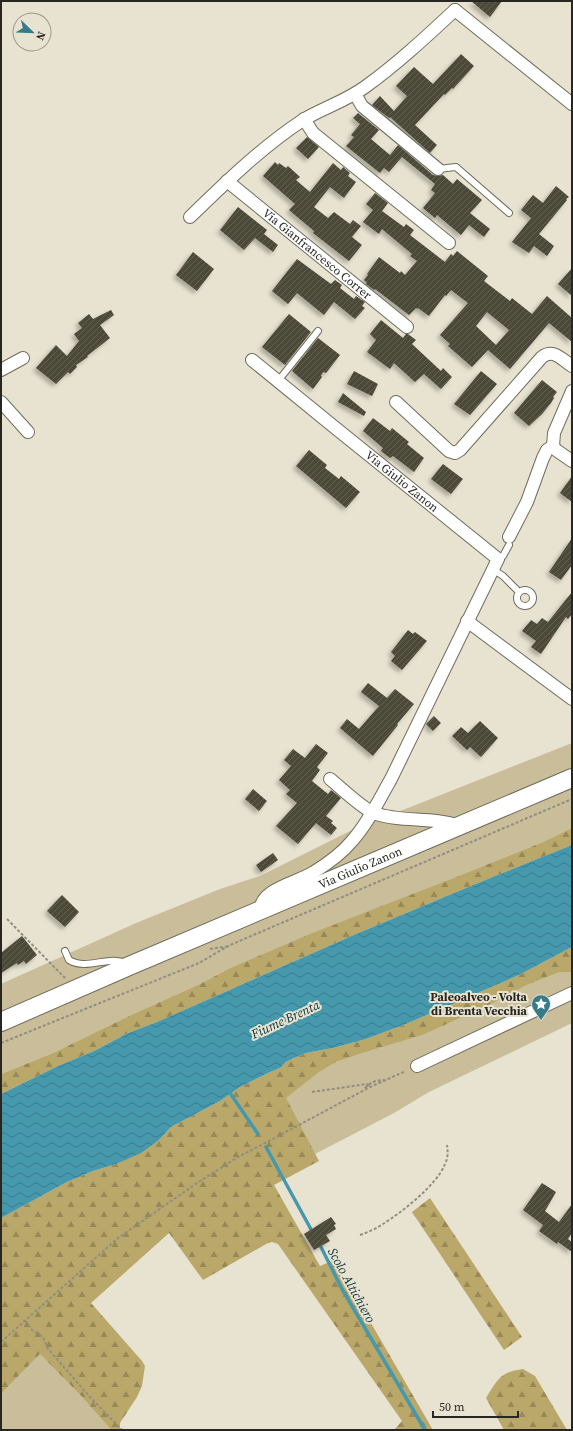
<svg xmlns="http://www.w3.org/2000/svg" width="573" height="1431" font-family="'Source Serif 4',serif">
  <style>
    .grass { fill: #c9be99 }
    .forest { fill: url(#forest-firs) }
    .water { fill: url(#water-waves) }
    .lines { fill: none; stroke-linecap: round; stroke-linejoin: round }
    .stream { stroke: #4698ac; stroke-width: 3.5 }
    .building { fill: url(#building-hatch); fill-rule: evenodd; filter: url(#shadow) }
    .lane-casing { stroke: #706c5c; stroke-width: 8 }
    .street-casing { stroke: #706c5c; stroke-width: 14 }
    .secondary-casing { stroke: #706c5c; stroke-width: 20 }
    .path { stroke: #918e81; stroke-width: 2; stroke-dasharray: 3 2; stroke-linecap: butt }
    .lane { stroke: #fff; stroke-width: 6 }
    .street { stroke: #fff; stroke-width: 12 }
    .secondary { stroke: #fff; stroke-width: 18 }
    .labels { text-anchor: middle; stroke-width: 4; stroke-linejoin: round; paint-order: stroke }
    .street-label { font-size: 12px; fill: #282620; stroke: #e8e3d1 }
    .poi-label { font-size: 12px; font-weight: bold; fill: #282620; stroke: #e8e3d1; text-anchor: end }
    .water-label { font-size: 13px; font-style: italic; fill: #0c343d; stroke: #e8e3d1 }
  </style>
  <defs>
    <pattern id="forest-firs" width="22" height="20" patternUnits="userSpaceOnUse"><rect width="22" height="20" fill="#baa86a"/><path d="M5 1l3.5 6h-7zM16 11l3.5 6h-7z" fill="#978957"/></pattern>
    <pattern id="water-waves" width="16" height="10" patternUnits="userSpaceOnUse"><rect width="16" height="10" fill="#4698ac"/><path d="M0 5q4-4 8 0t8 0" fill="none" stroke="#3a7c8c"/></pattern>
    <pattern id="building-hatch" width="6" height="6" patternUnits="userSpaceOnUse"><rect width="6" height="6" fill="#4c4839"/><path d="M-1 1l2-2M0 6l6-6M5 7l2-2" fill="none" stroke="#636053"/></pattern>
    <filter id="shadow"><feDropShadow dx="-3" dy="3" stdDeviation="2" flood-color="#0004"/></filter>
  </defs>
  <rect width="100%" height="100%" fill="#e8e3d1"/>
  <path class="grass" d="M572 743V828L543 842 228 969 200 984 131 1015 53 1053 1 1074V984L136 923 220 889 260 876 350 831Z
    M560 972H572V1023L429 1092 394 1113 315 1154 285 1098 318 1073 336 1062 366 1052 423 1035 495 1002 527 985Z
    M40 1354 82 1397 111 1430H1V1394Z"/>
  <path class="forest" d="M572 828V845L478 883 356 934 157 1022 128 1033 94 1051 58 1066 1 1094V1074L53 1053 131 1015 200 984 228 969 310 934 456 877 543 842Z
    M572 947V972H560L527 985 495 1002 423 1035 366 1052 336 1062 318 1073 286 1098 319 1161 274 1185 320 1266 332 1261 357 1299 433 1430H394L402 1421 278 1244 272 1242 268 1243 203 1280 169 1233 91 1303 142 1361 145 1366 142 1386 137 1397 120 1423V1430H111L82 1397 40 1354 1 1394V1218L67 1182 93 1171 116 1164 159 1140 171 1127 220 1101 240 1087 268 1073 280 1068 286 1062 294 1058 306 1053 333 1048 366 1039 406 1024 519 975Z
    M430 1198 522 1337 504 1350 412 1212Z
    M523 1369 535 1376 567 1430H504L486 1398C498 1379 500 1372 523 1369Z"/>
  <path class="water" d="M572 845V947L519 975 406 1024 366 1039 333 1048 306 1053 294 1058 286 1062 280 1068 268 1073 240 1087 220 1101 171 1127 159 1140 141 1153 116 1164 93 1171 67 1182 1 1218V1094L58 1066 94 1051 128 1033 157 1022 356 934 478 883Z"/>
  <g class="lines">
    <path class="stream" d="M228 1090 258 1134
      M266 1147 313 1233
      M319 1243 342 1289 425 1430"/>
  </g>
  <path class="building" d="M471 1H502L490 17Z
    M461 54 474 66 453 89 452 88 445 95 444 94 415 125 437 145 430 153 390 117 389 118 372 105 380 96 394 111 407 96 396 86 414 67 433 84Z
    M358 113 379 130 371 139 390 155 398 145 433 175 437 176 443 175 453 184 457 179 482 200 470 213 490 229 484 237 469 225 461 235 437 215 435 218 423 208 435 193 431 190 435 184 402 157 389 172 384 168 380 173 346 146 354 137 351 135 360 124 353 118Z
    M307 137 319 147 308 159 296 148Z
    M275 162 278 165 279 163 286 168 288 166 300 177 296 180 310 192 333 163 341 170 343 167 350 173 348 176 356 182 344 198 330 187 314 207 328 218 334 212 350 224 353 220 361 226 352 237 362 245 349 261 313 233 314 231 289 210 295 204 263 176Z
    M556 186 569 197 566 199 567 200 539 234 554 246 547 256 534 246 529 253 512 242 531 218 521 210 533 195 543 203Z
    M375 193 388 203 382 211 404 227 406 224 414 230 410 235 445 262 451 254 453 256 457 251 488 276 484 281 510 301 512 298 532 314 547 296 572 318V342L549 323 510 369 488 350 472 367 448 346 450 344 440 335 468 303 451 290 446 296 445 295 429 316 418 308V309L416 308 409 315 375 289 374 290 366 284 367 283 364 280 368 275 367 274 379 257 400 273 401 271 405 275 417 261 410 256 412 254 382 229 379 234 363 222 373 210 366 204ZM487 312 509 330 496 345 476 326Z
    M238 207 267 230 264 234 278 245 273 252 255 238 244 250 220 230Z
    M193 252 214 269 197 291 176 275Z
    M297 259 331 284 335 280 342 285 340 288 354 299 356 296 365 302 362 306 365 308 355 319 334 302 324 315 297 293 288 304 272 291Z
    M572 268V296L558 284Z
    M111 310 114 315 100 325 110 338 87 356 88 357 76 365 77 367 70 374 68 372 56 384 36 368 56 345 67 356 79 341 74 334 82 328 78 323 89 314 93 319Z
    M289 314 311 332 285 365 262 347Z
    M381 320 403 338 406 334H408L416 340 412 344 441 371 443 368 452 377 441 389 424 374 415 382 394 363 390 369 367 352 376 340 370 334Z
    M318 338 340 355 326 373 323 372 321 376 322 377 313 389 292 371Z
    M354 371 378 384 372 396 347 384Z
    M481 371 497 384 470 415 454 404Z
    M542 380 557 392 553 397 554 398 551 403 542 414 529 426 514 413Z
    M343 393 366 412 364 416 338 402Z
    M373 418 390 431 392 428 409 442 407 444 424 458 414 472 393 456 390 458 381 451 383 448 363 431Z
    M309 450 327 465 325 468 339 479 341 476 360 492 346 508 296 466Z
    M443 464 463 479 451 494 431 479Z
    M572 476V502L560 493Z
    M572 538V565L561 580 549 572Z
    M572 592V614L568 619 566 617 541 654 531 647 536 641 522 631 531 620 537 624 542 618 548 622Z
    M408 630 413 634 415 632 427 641 402 670 391 661 395 656 391 652Z
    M368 683 387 698 395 689 414 704 397 724 398 725 373 756 340 728 347 719 359 729 379 706 361 692Z
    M434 716 441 723 433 731 426 724Z
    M480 721 498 738 481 757 470 747 467 750 452 736 461 727 468 733Z
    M316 744 328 753 317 767 320 770 312 781 328 794 331 790 341 798 326 816 333 821 331 823 337 828 331 835 316 823 298 844 276 826 297 803 286 794 290 790 279 780 291 766 284 760 293 749 305 758Z
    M253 789 267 801 259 811 245 799Z
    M273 853 278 860 261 872 256 865Z
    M62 895 79 912 65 927 47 911Z
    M22 936 37 955 26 964 24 961 18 965 17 963 1 973V953Z
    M542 1183 556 1192 545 1211 559 1222 572 1204V1233L568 1239 572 1242V1252L558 1242 557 1244 539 1231 543 1225 523 1210Z
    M331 1217 336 1224 334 1225 336 1229 326 1235 330 1241 314 1250 304 1234Z"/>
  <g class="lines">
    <defs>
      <path id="lane" d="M438 169 456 167 509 213
        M278 381 318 331
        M498 559 503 556 509 545
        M494 570 503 576 519 592
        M517 598a8 8 0 1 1 16 0a8 8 0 1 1-16 0Z
        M65 951 69 960C87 971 108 955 126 963"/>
      <g id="street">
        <path d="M455 10 572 104"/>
        <path d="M355 94 362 106 438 169"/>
        <path d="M304 119 313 133 449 243"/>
        <path id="s1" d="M227 181 407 327"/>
        <path d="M190 217C226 182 262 147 303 120 323 108 346 101 365 87 397 64 426 37 455 10"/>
        <path id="s2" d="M252 360 333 426 498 559 391 779C379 800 368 823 352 841 342 853 327 864 314 872 300 882 258 889 261 911"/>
        <path d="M1 370 23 358"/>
        <path d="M1 402 28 432"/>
        <path d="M396 402 449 451 455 453 460 450 542 357C554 348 562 360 572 366"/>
        <path d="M553 446 554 433 572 391"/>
        <path d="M553 446 556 450 572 461"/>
        <path d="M509 537 527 502 543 458 547 450 553 446"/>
        <path d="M467 621 572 699"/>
        <path d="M330 779C340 787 363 809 374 813 401 823 432 816 459 826"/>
        <path d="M417 1066 572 993"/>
      </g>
      <g id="secondary">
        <path id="s3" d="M1 1022 129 966 572 778"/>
      </g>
    </defs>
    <use href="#lane" class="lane-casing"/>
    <use href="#street" class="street-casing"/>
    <use href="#secondary" class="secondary-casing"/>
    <path class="path" d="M7 919 65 978
      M210 949 229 946
      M1 1043 199 963 230 945 572 799
      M365 1088C371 1082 376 1080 384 1080
      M312 1092 367 1084 370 1087
      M360 1235C368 1232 376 1229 383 1224 402 1212 437 1185 445 1164 448 1158 448 1152 447 1145
      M25 1321 32 1330 43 1337 48 1349 90 1397 122 1430
      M1 1342 118 1238 197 1183 238 1157 269 1141 370 1087 406 1071"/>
    <use href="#lane" class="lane"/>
    <use href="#street" class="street"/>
    <use href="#secondary" class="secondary"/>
  </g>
  <defs>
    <symbol id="sight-pin" viewBox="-11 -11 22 30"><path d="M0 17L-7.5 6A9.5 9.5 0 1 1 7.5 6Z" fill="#377b8b" stroke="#e8e3d1"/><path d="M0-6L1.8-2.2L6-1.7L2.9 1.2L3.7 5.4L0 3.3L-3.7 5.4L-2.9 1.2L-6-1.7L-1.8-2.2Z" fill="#fff"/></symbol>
  </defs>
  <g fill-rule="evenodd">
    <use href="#sight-pin" x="530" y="993" width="22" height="30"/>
  </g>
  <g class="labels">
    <g class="street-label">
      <text dy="4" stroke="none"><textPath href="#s1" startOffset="116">Via Gianfrancesco Correr</textPath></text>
      <text dy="4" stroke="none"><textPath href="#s2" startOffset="193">Via Giulio Zanon</textPath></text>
      <text dy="4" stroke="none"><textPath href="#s3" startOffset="391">Via Giulio Zanon</textPath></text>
    </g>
    <g class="poi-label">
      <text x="527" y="1001">Paleoalveo - Volta<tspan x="527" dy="14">di Brenta Vecchia</tspan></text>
    </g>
    <g class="water-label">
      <text transform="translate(285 1019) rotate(-25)" y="5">Fiume Brenta</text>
      <text transform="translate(352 1285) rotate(61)" y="5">Scolo Altichiero</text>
    </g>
  </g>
  <rect width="573" height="1431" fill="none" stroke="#282620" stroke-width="4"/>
  <g transform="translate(32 32) rotate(113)"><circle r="19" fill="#e8e3d1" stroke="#9b978a"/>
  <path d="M0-3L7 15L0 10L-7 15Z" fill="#377b8b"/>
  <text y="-6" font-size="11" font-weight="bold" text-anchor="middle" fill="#282620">N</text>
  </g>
  <path d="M433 1411v6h85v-6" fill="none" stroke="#282620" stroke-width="2"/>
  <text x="439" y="1411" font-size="12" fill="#282620" stroke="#e8e3d1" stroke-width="3" paint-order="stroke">50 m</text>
</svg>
